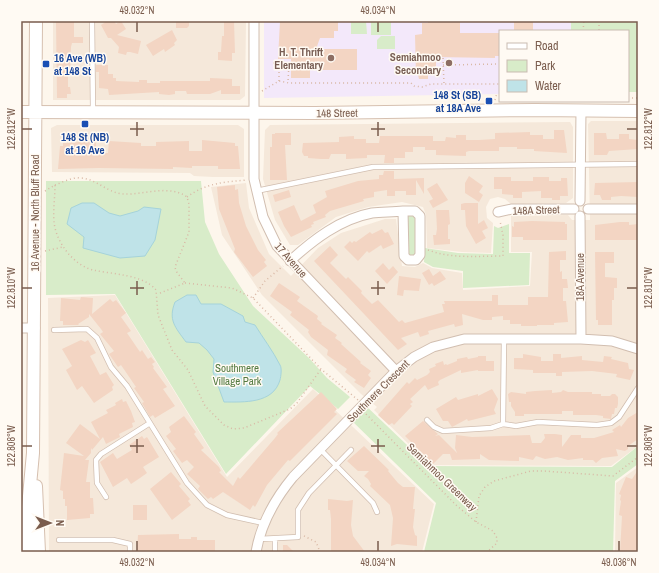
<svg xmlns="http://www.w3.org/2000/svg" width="659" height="573" font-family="'Archivo Narrow',sans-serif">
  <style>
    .residential { fill: #f5e8da }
    .education { fill: #f3e8fa }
    .green { fill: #d8ecc9 }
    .water { fill: #bfe3e8; stroke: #a5d3da }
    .building { fill: #f3d5c3 }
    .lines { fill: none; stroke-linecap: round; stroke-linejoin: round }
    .lane-casing { stroke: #d1beb0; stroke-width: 6 }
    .street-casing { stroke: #d1beb0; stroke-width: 11 }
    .secondary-casing { stroke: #d6c0b0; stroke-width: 14 }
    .path { stroke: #d9b8a5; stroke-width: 1.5; stroke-dasharray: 1 3; stroke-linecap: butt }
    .lane { stroke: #fff; stroke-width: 4.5 }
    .street { stroke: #fff; stroke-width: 9 }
    .secondary { stroke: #fff; stroke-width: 12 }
    .ticks { fill: none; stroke: #7a5c4d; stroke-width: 1.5 }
    .education-dot { fill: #8d6e63; stroke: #fffaf3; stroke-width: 1.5 }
    .transit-dot { fill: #1a4fb4; stroke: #fffaf3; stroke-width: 1.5 }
    .labels { text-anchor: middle; stroke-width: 3; stroke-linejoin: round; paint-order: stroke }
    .education-label { font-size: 11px; font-weight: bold; fill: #785e54; stroke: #fffaf3; text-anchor: end }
    .transit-label { font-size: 11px; font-weight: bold; fill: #164399; stroke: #fffaf3; text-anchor: start }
    .street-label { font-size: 11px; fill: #7a5c4d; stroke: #fffaf3 }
    .park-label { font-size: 11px; fill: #537a41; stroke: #fffaf3 }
    .neatline { fill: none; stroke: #7a5c4d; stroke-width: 1.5 }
    .ticks-label { font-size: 10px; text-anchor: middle; fill: #7a5c4d }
  </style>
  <rect width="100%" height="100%" fill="#fdf6ec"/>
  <path class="residential" d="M53 21H246L245 96 240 100H53Z
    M591 121H638V446L611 466 430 465 374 410 377 407 361 394 262 295 222 235 211 187 246 183 249 208 269 254 291 276 318 248 341 233 385 219H396L402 266 415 267 423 263 432 268 462 273 463 290 530 286 532 252H511V216L568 215 572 220H590L588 124Z
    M570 122 573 127V198L566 203 511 204 505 199 498 197 490 199 486 207 487 218 493 223 491 253 462 252 427 248 426 215 423 207 402 202 368 207 336 217 298 245H290L275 220 263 179 265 130 270 125Z
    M57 125H238L244 129V177H213L194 176 190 173 52 172 51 128Z
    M115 295 227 477 313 389 434 504 422 552H49L48 298Z
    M638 467V552H615L616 483Z"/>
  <path class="education" d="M264 21H571V31H500V94L264 98Z"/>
  <path class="green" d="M351 21H366L367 34H351Z
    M571 21H638V92H628V31H571Z
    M371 22H391V35H371Z
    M381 36H395V49H377V40Z
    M46 181H201L205 222 219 254 253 306 309 358 327 378 350 397 338 409 310 386 226 474 115 294 46 295Z
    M409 215H413L416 219V257H407L406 217Z
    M509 224V253H530L529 285 463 288V271L433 267 424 262 425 248 458 253 493 254 494 226 498 228Z
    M364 404 429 466 612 467 638 446V464L615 481 613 552H424L436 503 350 419Z"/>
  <path class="water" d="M82 203H94L109 213 120 216 138 211 144 207 161 209 155 240 145 256 120 258 83 248 84 237 67 224 71 208Z
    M187 295H196L201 304H221L243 316 245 322 255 325C263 338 273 351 280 365 282 368 281 376 280 380 273 404 244 402 224 402L213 372 214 359 207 350 199 343 186 342C175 327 168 320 175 302Z"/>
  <path class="building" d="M56 21H74V37H83V43H72L71 47 70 73H68V87H70L71 94H67V98H57Z
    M107 21H114L116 24 121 21 126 29 117 35 141 41 138 54 130 52H127L126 55 118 53 119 47 111 38H108L101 25Z
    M176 21H189V26L187 28H176Z
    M224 21H234L235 53H232V61L218 60V52H221L222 36H224Z
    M280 21H338V31H334V38H320L316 49H357V70H310V78H291V59H278Z
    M428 21H460V33H500V56H495V58L436 57V75H428V79H419L418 75H416L415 35 422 34V23H428Z
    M514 21H533V31H514Z
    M172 30 177 40 174 43 175 45 165 52 164 49 153 56 146 45Z
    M96 65H108V74H113V78H116V81L139 82V80H147V83H160V81H210V78L232 79V86H240V94H221V90L210 94H187L186 91H175V94L169 95 159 94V92L109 95 108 89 99 88V72H96Z
    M554 130H564L567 153 534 151V149H517V147H499V151H469L466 152V156L436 155V150H425V147H413V152H405V158H394V163H384L385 155H367V158L346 159V154H331L329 159H321L308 158V156H304L302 152 303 143 339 142V137L354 136V139H366V143H379L380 136H433V141H445L446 137 456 138V135H466V140H479L495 139V133L530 132V135H543V139H554Z
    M275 133H291V145H285L287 180H270V147H272V134H275Z
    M594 133H606L607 139H619V134H629V139L638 140V149L609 151 607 155H594Z
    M202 140 235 143V146H238L240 169H218V166H192V168L173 167V169L99 168 58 169 60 146H63V143L96 141V153H108L109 141 141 143V146H156V142L189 141V151H202Z
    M384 171H394V179L424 178V194L416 180V195H406V191H395V196H387V190L374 192V197L363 199 364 201 330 211 325 215 326 217 313 222 314 224 311 225 312 227 291 237 284 226 278 212 294 205 301 221 316 213 313 205 327 197 325 191 358 181 379 179V175H383Z
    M469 176 483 186 479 192 483 195 479 202 465 193V183Z
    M494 177H511V181H533V177H549V181H561V178H567L568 196H560V200H552V198H541V191L522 192V198H513V195L502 194V189H494Z
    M638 182V197L621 196 611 197V200H602L600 195H594L595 183Z
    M437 183 448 200 433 208 429 201 433 199 427 189Z
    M235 185V190L238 189 239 203 246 226 258 250 266 260 264 262 267 266 253 277 234 252 235 249 219 209 217 187Z
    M289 190 291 197 275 202 273 195Z
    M465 203H478V224L484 220 488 228 482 231 486 238 476 244 466 226 465 210H461V204Z
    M436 210H449L450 224 448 225V239H450V244L434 245 433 235H436L437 229Z
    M532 221 565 222V224H567V240H523V237H512V226L514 227V222Z
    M620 222H629V225L638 224V240H595V225Z
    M382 229 385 233 388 232 394 244 383 249 381 245 369 253 367 251 358 261 344 247 350 241 352 243 354 241 356 242 370 232 372 234Z
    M330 246 338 255 330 263 346 279 348 277 362 291 361 293 372 304 378 300 399 322 402 320 405 323 444 312 442 304H445L444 301H492V295H498V305H528V297H548L549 252 566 251V260H560V272L562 271V279H567L568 288H563V301H566L568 322 554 323V325H537V326H521V324H510V320H503V316L492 317V320H483L462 314 463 325 455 327 454 324 428 331 429 334 420 337 418 332 401 338 407 344 398 350 314 261Z
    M595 252H614V263H605V277L617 278V288H614V300H612V325H598V320H596Z
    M383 263 389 270 393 266 398 272 387 284 375 271Z
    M429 269 433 276 440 271 446 279 434 286 432 283 429 285 422 273Z
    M399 276 421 279 419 291 404 290 403 296 397 295Z
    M279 283 300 297 297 301 318 316 317 319 322 323 321 324 337 335 335 338 342 343 341 344 361 362 360 363 371 371 368 375 371 378 364 388 354 382 356 380 345 372 347 369 327 355 328 350 311 337 308 332 309 330 290 315 292 312 270 296Z
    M81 297 93 298 92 314 110 299 113 302 116 300 126 313 121 317 131 331 127 333 140 352 142 350 148 359 151 357 155 362 152 364 154 367 153 368 167 387 163 389 175 406 155 418 153 415 150 417 142 403 144 402 134 388 136 387 121 365 118 367 109 354 114 351 100 334 103 332 101 329 89 314V317L78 324 79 325H63V321H60L61 298 80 300Z
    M81 340 85 342 88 340 96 353 90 356 100 375 106 372 114 385 112 387 113 390 94 403 82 386 77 390 66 370 72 366 62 349Z
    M523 354 541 357V361H553V354H561V358L582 356V360L603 362 604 356 612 357 611 359 628 363 629 369 634 370 630 380 616 377 617 374 592 371 562 372V376H556V373H533V370L514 369V358H523Z
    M478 356H486V361H494V371H478V370L461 373V370L440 380 438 382 439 385 432 388 428 390 425 385 410 399 413 402 410 404 412 406 394 425 392 423 389 425 378 415 407 382 409 384 415 378 417 380 427 375 430 372 429 369 436 366 435 364 443 361 444 365 446 364 447 365 457 361V359L467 357 468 359 478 357Z
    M492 389 498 399 494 410 496 414 468 421 467 419 452 427 448 421H443L436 409 456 397 458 400 478 394V396Z
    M552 390V393L561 392 563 390 568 392H592V394H601V396H610L612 394H615L618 397V404L617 408H615L614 414H612L611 419 603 418V416L596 415H573V411H562V414H524V416H515V412L511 406V402H509L508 394 511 392 526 394V392L535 391Z
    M321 392 337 409 334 412 337 414 290 461 288 460 267 485 255 507 253 505 250 510 223 492 213 499 211 497 208 499 198 489 200 486 187 474 194 467 187 460 182 463 173 451 176 449 166 436 171 432 169 427 184 416 196 432 194 434 204 448 201 450 219 467 221 471 219 472 233 486 238 477 240 479 275 438 278 434 277 433Z
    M122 399 123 402 126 401 131 411 135 422 132 423 133 427 119 434 120 437 106 444 103 437 92 450 91 448V453L85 460H89L86 482H90V498H93L94 514H90V518L67 520V506H65V499H63V491L60 490 64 453 84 456 66 443 80 424 100 439 91 422 108 413 106 410 116 405 115 403Z
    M638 412V439L628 446V449L625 451 616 449 618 456 602 458 596 463 593 460H583V458L568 460 557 457 545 459 536 456 533 460 519 457V461L489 460 480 454V459L452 460 450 454H443L433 464 405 436 423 421 438 434 435 436 439 435 457 453 455 448 456 435 472 437 530 435 532 443H541L545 438 544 434H555L562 435V447L571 435H581V438H594L614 432 612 430 620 425 621 427 628 418Z
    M142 436 144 439 147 437 159 457 143 467 147 473 140 478 131 484 127 478 113 487 100 462 113 453 117 459 132 450 129 445Z
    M364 446 389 470 388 471 398 483 403 487H415L413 509H415L413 527 415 535 417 536V546L397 544 391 546 393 518 390 505 370 486 371 484 368 479 364 476 369 471H358L347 461Z
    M638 470V552H620L622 516 619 515 621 501 620 500 621 495 619 494 626 477 632 479Z
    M171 472 181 484 179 486 190 499 188 501 191 505 172 520 150 489Z
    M328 499 347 501 353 500 351 525 353 536 365 552H331V519L330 510H328Z
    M133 505H147V520H133Z
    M179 534V539H191V537H197V540H215V552L137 551 138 535Z
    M283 545H287L294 552H283Z"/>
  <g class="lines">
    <defs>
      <path id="lane" d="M92 21 93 111
        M256 191 373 167 638 164
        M54 330 87 329 97 338 111 367 127 386 187 483 207 505 227 515 263 523
        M427 420 434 427 443 431 491 428 503 424 516 426 538 422 597 425 611 423 619 417 638 388
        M503 424 504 338
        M320 449 373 503 377 512
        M106 497 97 483 96 460 101 454 150 423
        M259 539 298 537V510L309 493 351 450
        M275 539V552
        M59 540H113L130 544V552"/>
      <path id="street" d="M254 21V179L263 217 277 246 396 371
        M580 201 581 110
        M588 209H638
        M403 211H415L420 216V255L416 260H408L404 256Z
        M498 212 512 209H574
        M580 216 581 339
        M290 261C313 240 340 219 372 213 382 212 393 212 403 211
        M21 328H35
        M256 552C261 523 274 500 293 477L396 371 414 357 433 347 464 339H581L612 341 638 349"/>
      <path id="secondary" d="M21 112 315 113 535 110 638 111
        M36 486 39 552
        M28 552V507L33 453 36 21"/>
    </defs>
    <use href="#lane" class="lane-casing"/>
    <use href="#street" class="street-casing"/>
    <use href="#secondary" class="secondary-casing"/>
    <path class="path" d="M599 21V31
      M583 31 584 21
      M443 58 444 84
      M273 63H279
      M443 65 500 64
      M279 81V63H289L288 82
      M262 91 279 81 289 83H411L414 86 422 87 431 84H500
      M628 98H638
      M495 100 497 93
      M55 185C63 182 72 177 81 178 97 179 107 193 124 194 143 195 170 184 187 197L189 204V232L175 267 176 271 185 283 158 294
      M45 191 55 185C55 197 53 210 54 222 56 242 73 265 93 270 102 272 113 273 123 275 134 277 149 281 156 290L158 315 172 350 188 370 205 406 224 425 233 429 244 428 290 409 297 403 321 369
      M187 197C206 183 224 182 247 180
      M428 250C452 259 477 256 503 256V235L500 221
      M45 251 63 247
      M185 283 232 288 253 298 321 369 358 400
      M253 298 265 281 283 266
      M366 414 456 505 476 522 493 531 497 538V543L487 552
      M476 522 479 496 485 487 494 481 531 471H544L613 476 638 457
      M304 536 316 542 320 552"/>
    <use href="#lane" class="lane"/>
    <use href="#street" class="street"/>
    <use href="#secondary" class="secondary"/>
  </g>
  <path class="ticks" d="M137 22V32M378 22V32M137 122V136M378 122V136M22 129H32M130 129H144M371 129H385M627 129H637M137 281V295M378 281V295M22 288H32M130 288H144M371 288H385M627 288H637M137 439V453M378 439V453M22 446H32M130 446H144M371 446H385M627 446H637M137 541V551M378 541V551M619 541V551"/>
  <g class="education-dot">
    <circle cx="331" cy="58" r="4"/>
    <circle cx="449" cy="63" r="4"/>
  </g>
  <g class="transit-dot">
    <rect x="42" y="60" width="8" height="8" rx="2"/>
    <rect x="485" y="97" width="8" height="8" rx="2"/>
    <rect x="81" y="120" width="8" height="8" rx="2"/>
  </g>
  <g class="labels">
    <g class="education-label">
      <text x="323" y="56">H. T. Thrift<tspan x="323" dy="13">Elementary</tspan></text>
      <text x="441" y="61">Semiahmoo<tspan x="441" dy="13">Secondary</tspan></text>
    </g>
    <g class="transit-label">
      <text x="54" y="62">16 Ave (WB)<tspan x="54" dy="13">at 148 St</tspan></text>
      <text x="481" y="99" text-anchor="end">148 St (SB)<tspan x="481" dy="13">at 18A Ave</tspan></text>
      <text x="85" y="141" text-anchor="middle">148 St (NB)<tspan x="85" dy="13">at 16 Ave</tspan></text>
    </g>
    <g class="street-label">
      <text transform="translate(337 113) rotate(-1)" y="4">148 Street</text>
      <text transform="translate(536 210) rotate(-2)" y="4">148A Street</text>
      <text transform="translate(35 213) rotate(-90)" y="4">16 Avenue - North Bluff Road</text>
      <text transform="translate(291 260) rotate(49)" y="4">17 Avenue</text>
      <text transform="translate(580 277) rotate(-90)" y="4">18A Avenue</text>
      <text transform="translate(378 391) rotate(-45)" y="4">Southmere Crescent</text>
      <text transform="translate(442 477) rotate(44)" y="4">Semiahmoo Greenway</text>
    </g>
    <g class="park-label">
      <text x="237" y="372">Southmere<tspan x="237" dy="13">Village Park</tspan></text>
    </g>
  </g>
  <rect width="659" height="573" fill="none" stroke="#fffaf3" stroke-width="44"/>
  <rect x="499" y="30" width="130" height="72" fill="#fffaf3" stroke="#cabbb1"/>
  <rect x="507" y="43" width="20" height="6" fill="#ffffff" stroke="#cabbb1"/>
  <text x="535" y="50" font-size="12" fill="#7a5c4d">Road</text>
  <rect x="507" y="60" width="20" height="12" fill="#d8ecc9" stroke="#cabbb1"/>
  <text x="535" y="70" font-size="12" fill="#7a5c4d">Park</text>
  <rect x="507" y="80" width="20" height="12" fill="#bfe3e8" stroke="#cabbb1"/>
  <text x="535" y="90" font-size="12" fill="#7a5c4d">Water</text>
  <g transform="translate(50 523) rotate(90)" stroke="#fffaf3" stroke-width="3" paint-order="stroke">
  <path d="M0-3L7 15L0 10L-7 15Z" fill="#7a5c4d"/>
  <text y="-6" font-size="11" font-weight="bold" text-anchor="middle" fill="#7a5c4d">N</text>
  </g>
  <rect x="22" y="22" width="615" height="529" class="neatline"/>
  <g class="ticks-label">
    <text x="137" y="14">49.032°N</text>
    <text x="378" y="14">49.034°N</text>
    <text transform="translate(648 129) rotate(-90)" y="4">122.812°W</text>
    <text transform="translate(11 129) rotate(-90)" y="4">122.812°W</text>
    <text transform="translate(648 288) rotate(-90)" y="4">122.810°W</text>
    <text transform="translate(11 288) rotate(-90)" y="4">122.810°W</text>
    <text transform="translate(11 446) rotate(-90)" y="4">122.808°W</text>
    <text transform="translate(648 446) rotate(-90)" y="4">122.808°W</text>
    <text x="137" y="566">49.032°N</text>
    <text x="378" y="566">49.034°N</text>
    <text x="619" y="566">49.036°N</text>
  </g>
</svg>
